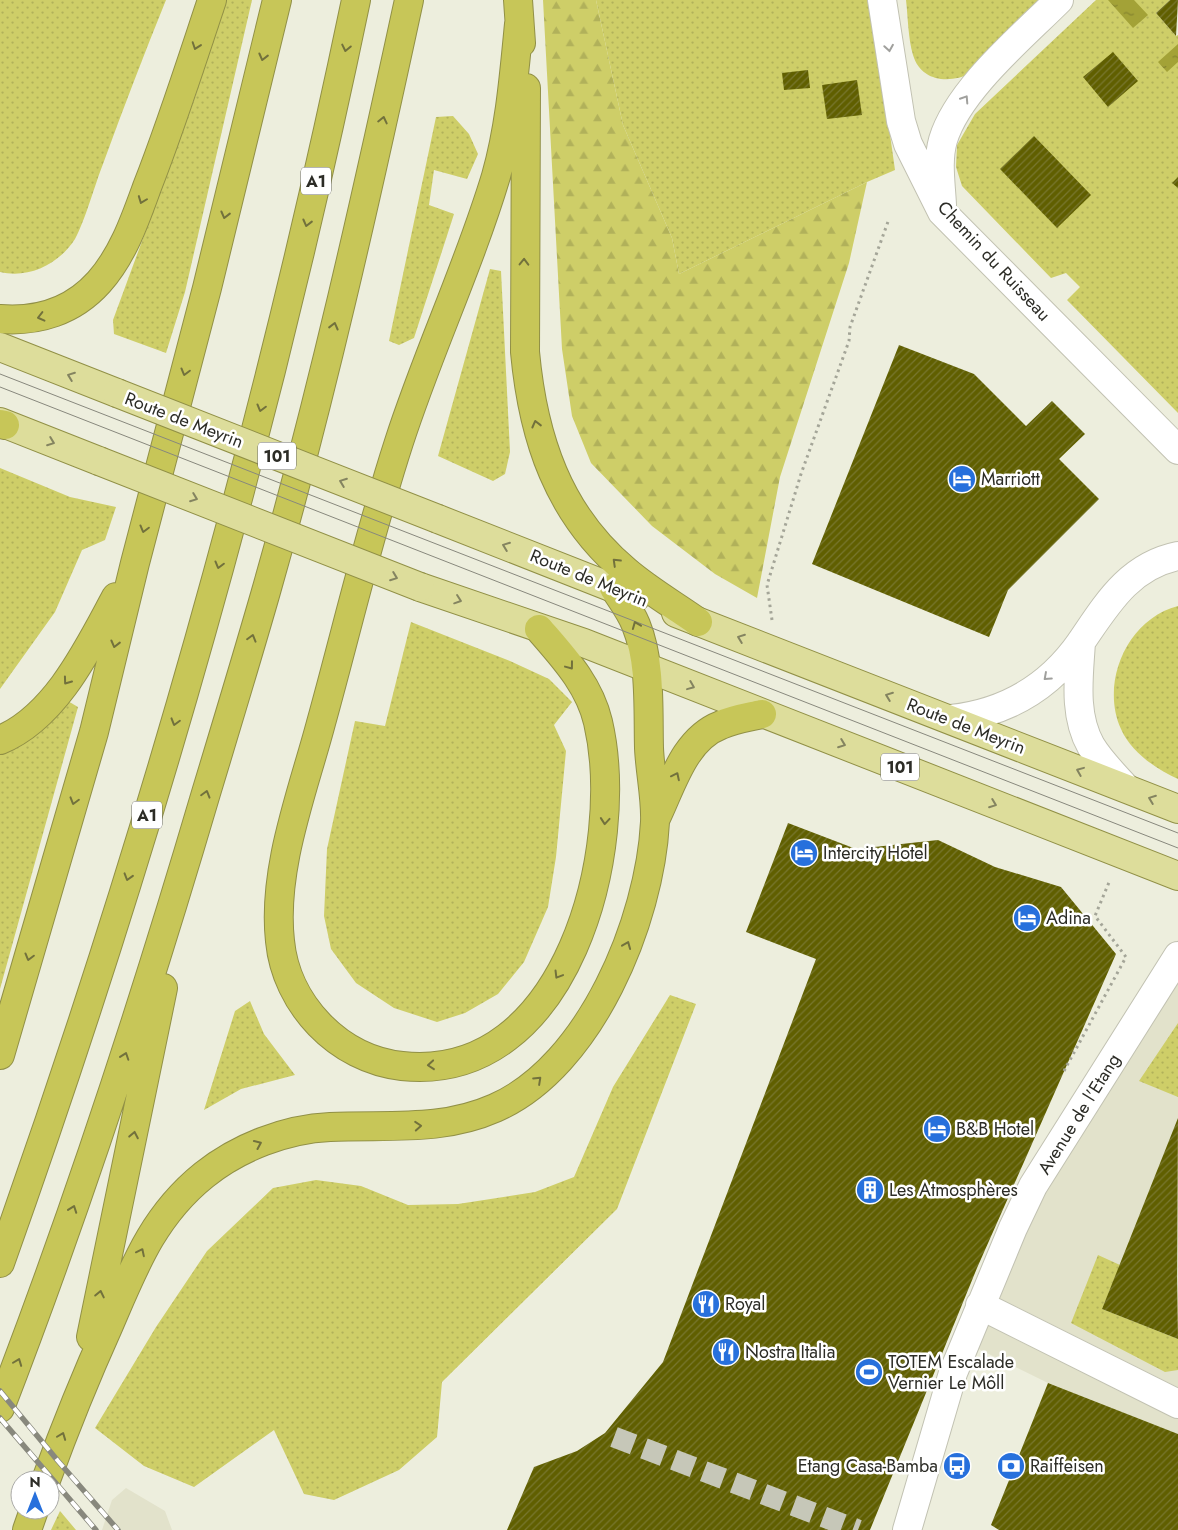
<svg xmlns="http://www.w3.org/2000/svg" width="1178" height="1530" font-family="Jost,sans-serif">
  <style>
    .built { fill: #e2e2cb }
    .grass { fill: url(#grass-dots) }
    .forest { fill: url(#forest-firs) }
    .water { fill: url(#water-ripples) }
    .building { fill: url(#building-hatch) }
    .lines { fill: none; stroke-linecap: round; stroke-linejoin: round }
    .pedestrian-tunnel { stroke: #c6c7b8; stroke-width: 21; stroke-dasharray: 21 11; stroke-linecap: butt }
    .minor-casing { stroke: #c2c2b2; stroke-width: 30 }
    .tertiary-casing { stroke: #c2c2b2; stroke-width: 30 }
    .primary-casing { stroke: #919046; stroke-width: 30 }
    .motorway-casing { stroke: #919046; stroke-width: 30 }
    .path { stroke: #a4a598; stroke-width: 3; stroke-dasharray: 2.5 4; stroke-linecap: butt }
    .minor { stroke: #fff; stroke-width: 28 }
    .tertiary { stroke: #fff; stroke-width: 28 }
    .primary { stroke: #dddd9b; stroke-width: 28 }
    .motorway { stroke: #c7c658; stroke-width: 28 }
    .tram { stroke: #88887d; stroke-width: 1 }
    .rail-casing { stroke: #88887d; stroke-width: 5.5 }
    .rail { stroke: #fff; stroke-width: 4; stroke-dasharray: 11; stroke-linecap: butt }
    .primary-bridge-casing { stroke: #919046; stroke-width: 30; stroke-linecap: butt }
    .primary-bridge { stroke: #dddd9b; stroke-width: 28 }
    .oneway { stroke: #72713c }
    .oneway2 { stroke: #a0a09d }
    .oneway3 { stroke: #848460 }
    .labels { text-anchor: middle; stroke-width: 5; stroke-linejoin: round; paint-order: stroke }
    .shield { fill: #fff; stroke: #6b6b67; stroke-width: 1 }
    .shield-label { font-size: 16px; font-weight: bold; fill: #2c2c26 }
    .street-label { font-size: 18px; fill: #2c2c26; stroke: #fff }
    .poi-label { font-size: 18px; fill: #2c2c26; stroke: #fff; text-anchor: start }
  </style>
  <defs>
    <pattern id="grass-dots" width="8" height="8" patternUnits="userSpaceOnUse" patternTransform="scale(1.25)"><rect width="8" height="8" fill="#cece68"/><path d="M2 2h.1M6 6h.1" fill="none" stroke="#b1b15a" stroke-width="1.8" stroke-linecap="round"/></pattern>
    <pattern id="forest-firs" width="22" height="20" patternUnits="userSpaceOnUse" patternTransform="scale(1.25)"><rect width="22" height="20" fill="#cece68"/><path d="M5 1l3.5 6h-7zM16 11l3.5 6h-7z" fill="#b1b15a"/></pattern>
    <pattern id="water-ripples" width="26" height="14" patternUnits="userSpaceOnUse" patternTransform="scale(1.25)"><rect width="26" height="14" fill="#a3a237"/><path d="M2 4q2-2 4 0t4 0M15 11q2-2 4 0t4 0" fill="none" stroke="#85842e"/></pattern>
    <pattern id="building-hatch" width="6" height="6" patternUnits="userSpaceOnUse" patternTransform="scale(1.25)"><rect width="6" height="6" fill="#605f00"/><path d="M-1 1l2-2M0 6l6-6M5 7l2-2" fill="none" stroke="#787730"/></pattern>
  </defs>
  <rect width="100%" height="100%" fill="#edeedd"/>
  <path class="built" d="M1178 940V1434L1048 1383 958 1339 1096 1068Z
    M126 1488 165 1511 172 1530H102L112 1500Z"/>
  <path class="grass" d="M0 0H166C144 54 123 109 103 164 95 184 85 221 75 239 59 264 29 279 0 272Z
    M226 0H252L185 292 166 353 114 334 113 320 195 97Z
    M596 0H871L895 170 867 182 679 274 672 238 623 125Z
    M906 0H1043L971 73C950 84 921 82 913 55 908 38 908 17 906 0Z
    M1096 0H1170L1156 13 1176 36 1178 35V413L1067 300 1080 287 1066 273 1051 278 962 186 956 167 957 145 975 114Z
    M453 116 469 134 478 154 467 179 434 170 429 205 454 214 414 338 399 345 389 341 436 117Z
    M490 269 501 271 510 452 505 474 493 481 438 456Z
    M0 468 70 497 116 507 105 540 82 550 55 612 0 689Z
    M1178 606V779C1156 769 1131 752 1121 729 1100 683 1127 619 1178 606Z
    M411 622 510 661 549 679 572 702 554 725 566 751 556 857 548 907 524 962 498 994 465 1013 437 1022 394 1008 356 983 331 949 324 916 327 849 355 721 385 726Z
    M66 700 78 707 0 989V751Z
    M670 995 696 1004 617 1209 442 1382 437 1437 399 1470 334 1500 304 1494 274 1430 194 1487 144 1466 95 1428 156 1327 207 1251 273 1188 316 1180 361 1186 408 1205 458 1204 535 1192 574 1177 613 1087Z
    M250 1001 264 1034 295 1075 241 1089 204 1110 235 1011Z
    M1178 1023V1097L1139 1081Z
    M1098 1255 1120 1265 1102 1309 1178 1339V1370L1165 1372 1071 1323Z
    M60 1511 76 1530H51Z"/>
  <path class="forest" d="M543 0H596L623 125 672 238 679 274 867 182 849 263 780 477 757 598 715 574 652 526 591 463 572 416 562 349Z"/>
  <path class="water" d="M1108 0H1134L1148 15 1133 28Z
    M1178 44V62L1167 72 1158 62Z"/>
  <path class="building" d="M1170 0H1178L1176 36 1156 13Z
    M1113 52 1138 81 1108 107 1083 77Z
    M808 70 810 88 784 90 782 73Z
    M857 80 862 115 827 119 822 85Z
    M1034 136 1091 195 1057 228 1000 169Z
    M1178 177V188L1172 183Z
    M899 345 974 374 1026 426 1052 401 1085 434 1059 459 1099 499 1008 590 989 637 812 564Z
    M788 823 856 849 938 840 995 867 1061 887 1116 954 977 1268 870 1530H507L534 1467 577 1451 605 1433 663 1362 816 959 746 932Z
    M1178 1118 1177 1277 1178 1339 1102 1309Z
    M1048 1383 1178 1434V1530H999L991 1525Z"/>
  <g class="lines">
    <path class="pedestrian-tunnel" d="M614 1437 858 1530"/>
    <defs>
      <path id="minor" d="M882 0 901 121 908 144 942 212 1178 450
        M942 205C941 184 937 161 943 140 958 90 1022 37 1059 0"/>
      <path id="tertiary" d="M1081 642C1079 676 1073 714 1091 746 1100 761 1114 775 1126 788
        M951 719C1005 713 1049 688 1081 642 1107 604 1129 566 1178 556
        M980 1305 1178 1404
        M907 1530 953 1373 1013 1228 1033 1186 1178 956"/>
      <path id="primary" d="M0 347 117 393
        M0 422 99 461
        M438 519 636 597
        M420 587 584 643 1178 876
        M676 613 1178 809"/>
      <path id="motorway" d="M518 0 521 43
        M519 24C514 75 510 127 496 176 469 266 428 352 399 442 369 534 347 629 321 723 303 791 272 869 280 941 286 1004 338 1059 402 1066 568 1084 627 847 598 722 589 684 563 657 539 629
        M526 88 525 352C533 438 558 514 626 571 648 590 674 605 698 622
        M0 319C38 322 73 311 99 282 123 255 135 220 147 187 171 126 191 63 212 0
        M0 424 5 425
        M0 740C56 717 89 647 116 597
        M656 818C672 785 684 739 721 725 734 719 749 717 762 714
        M0 1055 94 732 135 563 207 288 277 0
        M0 1263C147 851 267 428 356 0
        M91 1337 163 988
        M0 1408C78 1206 145 1000 206 793 226 727 246 661 265 595 321 399 366 199 409 0
        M46 1480C65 1428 86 1376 109 1325 134 1267 153 1216 204 1175 239 1147 286 1129 330 1127 387 1124 441 1132 495 1108 591 1066 650 920 655 822 656 798 650 772 649 748 648 708 651 662 636 625 631 612 622 600 614 588
        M27 1530 34 1510"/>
    </defs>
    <use href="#minor" class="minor-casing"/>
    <use href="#tertiary" class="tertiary-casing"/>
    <use href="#primary" class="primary-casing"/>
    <use href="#motorway" class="motorway-casing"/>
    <path class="path" d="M772 620 767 585 801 474 849 341 850 327 889 219
      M1064 1071 1126 957 1095 916 1110 880"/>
    <use href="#minor" class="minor"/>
    <use href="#tertiary" class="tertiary"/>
    <use href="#primary" class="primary"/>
    <use href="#motorway" class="motorway"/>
    <path class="tram" d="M0 374 1178 833
      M0 387 1178 848"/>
    <defs>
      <path id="rail" d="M0 1391 58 1461 118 1530
        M0 1418 96 1530"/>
    </defs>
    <use href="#rail" class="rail-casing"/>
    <use href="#rail" class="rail"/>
    <defs>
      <path id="primary-bridge" d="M117 393 438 519
        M99 461 420 587"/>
    </defs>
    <use href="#primary-bridge" class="primary-bridge-casing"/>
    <use href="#primary-bridge" class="primary-bridge"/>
  </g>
  <defs><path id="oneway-chevron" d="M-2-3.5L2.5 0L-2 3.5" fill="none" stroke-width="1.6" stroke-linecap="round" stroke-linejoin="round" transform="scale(1.25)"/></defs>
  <g class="oneway">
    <use href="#oneway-chevron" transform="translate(196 46) rotate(109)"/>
    <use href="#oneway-chevron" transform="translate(346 48) rotate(102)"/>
    <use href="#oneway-chevron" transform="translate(263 57) rotate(104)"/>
    <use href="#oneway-chevron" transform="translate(383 120) rotate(-77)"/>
    <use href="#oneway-chevron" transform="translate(142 200) rotate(111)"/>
    <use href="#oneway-chevron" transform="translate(225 215) rotate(104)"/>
    <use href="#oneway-chevron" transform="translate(307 223) rotate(104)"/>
    <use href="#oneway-chevron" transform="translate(524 262) rotate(-89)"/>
    <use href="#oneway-chevron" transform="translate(41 317) rotate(166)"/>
    <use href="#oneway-chevron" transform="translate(334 326) rotate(-76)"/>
    <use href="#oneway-chevron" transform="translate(185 372) rotate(105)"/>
    <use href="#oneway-chevron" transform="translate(261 408) rotate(105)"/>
    <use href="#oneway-chevron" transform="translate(536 424) rotate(-104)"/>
    <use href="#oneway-chevron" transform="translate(144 529) rotate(105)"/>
    <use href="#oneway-chevron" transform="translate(616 562) rotate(-136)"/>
    <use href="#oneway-chevron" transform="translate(219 565) rotate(105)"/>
    <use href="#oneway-chevron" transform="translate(636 625) rotate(-112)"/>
    <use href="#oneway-chevron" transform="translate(252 638) rotate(-74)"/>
    <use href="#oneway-chevron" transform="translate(115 644) rotate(104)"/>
    <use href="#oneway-chevron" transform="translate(570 666) rotate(53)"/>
    <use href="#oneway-chevron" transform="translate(67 681) rotate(126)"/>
    <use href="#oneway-chevron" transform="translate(175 722) rotate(106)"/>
    <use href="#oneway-chevron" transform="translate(676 776) rotate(-64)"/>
    <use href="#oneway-chevron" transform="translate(206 794) rotate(-74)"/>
    <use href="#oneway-chevron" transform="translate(74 801) rotate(106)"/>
    <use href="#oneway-chevron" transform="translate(605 821) rotate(95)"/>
    <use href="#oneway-chevron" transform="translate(128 877) rotate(107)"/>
    <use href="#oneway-chevron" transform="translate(627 945) rotate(-68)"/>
    <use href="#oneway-chevron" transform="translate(29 957) rotate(105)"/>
    <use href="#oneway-chevron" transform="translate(558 975) rotate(121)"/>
    <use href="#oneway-chevron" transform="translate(125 1056) rotate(-71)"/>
    <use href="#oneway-chevron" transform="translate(431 1065) rotate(175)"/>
    <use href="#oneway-chevron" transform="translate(538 1080) rotate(-43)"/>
    <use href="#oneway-chevron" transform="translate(418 1126) rotate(-4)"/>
    <use href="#oneway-chevron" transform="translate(134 1135) rotate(-79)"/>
    <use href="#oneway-chevron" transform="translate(258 1144) rotate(-24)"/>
    <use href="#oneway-chevron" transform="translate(73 1209) rotate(-70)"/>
    <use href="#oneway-chevron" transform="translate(141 1252) rotate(-64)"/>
    <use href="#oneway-chevron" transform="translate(100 1294) rotate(-78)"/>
    <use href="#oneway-chevron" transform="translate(18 1362) rotate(-69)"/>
    <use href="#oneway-chevron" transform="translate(62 1436) rotate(-69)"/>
  </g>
  <g class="oneway2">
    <use href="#oneway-chevron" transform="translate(889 48) rotate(81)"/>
    <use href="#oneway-chevron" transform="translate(965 99) rotate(-57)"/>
    <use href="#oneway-chevron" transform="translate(1047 677) rotate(138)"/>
  </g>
  <g class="oneway3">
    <use href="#oneway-chevron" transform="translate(71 376) rotate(-159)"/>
    <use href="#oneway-chevron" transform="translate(51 442) rotate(21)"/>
    <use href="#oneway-chevron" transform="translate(343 482) rotate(-159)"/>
    <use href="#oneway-chevron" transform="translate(194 498) rotate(21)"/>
    <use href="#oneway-chevron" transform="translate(506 546) rotate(-159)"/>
    <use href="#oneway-chevron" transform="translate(394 577) rotate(21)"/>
    <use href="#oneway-chevron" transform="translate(458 600) rotate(19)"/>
    <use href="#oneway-chevron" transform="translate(741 638) rotate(-159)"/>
    <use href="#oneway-chevron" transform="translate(691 686) rotate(22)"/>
    <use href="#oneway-chevron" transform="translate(889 696) rotate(-159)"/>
    <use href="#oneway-chevron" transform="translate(842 744) rotate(21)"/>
    <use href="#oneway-chevron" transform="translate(1080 771) rotate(-158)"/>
    <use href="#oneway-chevron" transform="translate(1152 799) rotate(-159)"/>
    <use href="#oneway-chevron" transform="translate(993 804) rotate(21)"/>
  </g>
  <defs>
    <symbol id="hotel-disc" viewBox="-11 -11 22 22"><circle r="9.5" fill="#2770dc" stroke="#fff"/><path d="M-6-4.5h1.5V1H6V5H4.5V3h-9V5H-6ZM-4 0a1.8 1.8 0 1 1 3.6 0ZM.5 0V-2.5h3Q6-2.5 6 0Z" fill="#fff"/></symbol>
    <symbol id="building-disc" viewBox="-11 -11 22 22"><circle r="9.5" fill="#2770dc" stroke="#fff"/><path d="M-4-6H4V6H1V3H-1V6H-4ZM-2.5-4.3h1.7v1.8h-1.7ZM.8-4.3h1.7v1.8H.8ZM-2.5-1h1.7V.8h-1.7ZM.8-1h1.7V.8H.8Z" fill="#fff"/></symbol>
    <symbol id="restaurant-disc" viewBox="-11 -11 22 22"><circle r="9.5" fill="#2770dc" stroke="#fff"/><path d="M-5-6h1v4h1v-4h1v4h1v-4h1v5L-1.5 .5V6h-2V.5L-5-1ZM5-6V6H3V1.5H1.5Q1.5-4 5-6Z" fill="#fff"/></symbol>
    <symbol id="stadium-disc" viewBox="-11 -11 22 22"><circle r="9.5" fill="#2770dc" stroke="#fff"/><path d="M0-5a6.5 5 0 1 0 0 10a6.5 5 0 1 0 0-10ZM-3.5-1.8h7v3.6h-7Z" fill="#fff"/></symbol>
    <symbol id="bus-disc" viewBox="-11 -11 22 22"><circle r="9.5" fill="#2770dc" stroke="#fff"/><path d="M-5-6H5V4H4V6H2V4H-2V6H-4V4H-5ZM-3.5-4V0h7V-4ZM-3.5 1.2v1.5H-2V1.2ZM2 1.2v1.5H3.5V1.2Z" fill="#fff"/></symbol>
    <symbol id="bank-disc" viewBox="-11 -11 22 22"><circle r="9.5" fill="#2770dc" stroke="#fff"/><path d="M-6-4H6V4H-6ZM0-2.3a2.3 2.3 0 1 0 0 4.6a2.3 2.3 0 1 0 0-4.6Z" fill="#fff"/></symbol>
  </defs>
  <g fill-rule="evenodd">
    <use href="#hotel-disc" x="946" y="463" width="32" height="32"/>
    <use href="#hotel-disc" x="788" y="837" width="32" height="32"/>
    <use href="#hotel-disc" x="1011" y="902" width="32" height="32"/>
    <use href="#hotel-disc" x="921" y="1113" width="32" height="32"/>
    <use href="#building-disc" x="854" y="1174" width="32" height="32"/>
    <use href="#restaurant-disc" x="690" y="1288" width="32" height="32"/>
    <use href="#restaurant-disc" x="710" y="1336" width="32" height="32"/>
    <use href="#stadium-disc" x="853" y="1356" width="32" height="32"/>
    <use href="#bus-disc" x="941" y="1450" width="32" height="32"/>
    <use href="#bank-disc" x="995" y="1450" width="32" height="32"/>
  </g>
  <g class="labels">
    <g class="shield">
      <rect x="301" y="167.5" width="30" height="27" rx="4"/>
      <rect x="258" y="442.5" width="38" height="27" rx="4"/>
      <rect x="881" y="753.5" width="38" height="27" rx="4"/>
      <rect x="132" y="801.5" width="30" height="27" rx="4"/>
    </g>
    <g class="shield-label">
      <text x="316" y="187">A1</text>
      <text x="277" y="462">101</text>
      <text x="900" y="773">101</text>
      <text x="147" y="821">A1</text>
    </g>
    <g class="street-label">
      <text transform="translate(994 261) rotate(47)" y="6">Chemin du Ruisseau</text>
      <text transform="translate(184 420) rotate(21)" y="6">Route de Meyrin</text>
      <text transform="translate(589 578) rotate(22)" y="6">Route de Meyrin</text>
      <text transform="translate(966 726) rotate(21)" y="6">Route de Meyrin</text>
      <text transform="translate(1079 1114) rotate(-58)" y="6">Avenue de l'Etang</text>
    </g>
    <g class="poi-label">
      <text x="981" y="485">Marriott</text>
      <text x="823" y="859">Intercity Hotel</text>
      <text x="1046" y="924">Adina</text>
      <text x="956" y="1135">B&amp;B Hotel</text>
      <text x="889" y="1196">Les Atmosphères</text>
      <text x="725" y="1310">Royal</text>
      <text x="745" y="1358">Nostra Italia</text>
      <text x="888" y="1368">TOTEM Escalade<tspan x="888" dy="21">Vernier Le Môll</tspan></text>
      <text x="938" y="1472" text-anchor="end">Etang Casa-Bamba</text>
      <text x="1030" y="1472">Raiffeisen</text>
    </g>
  </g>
  <g transform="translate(35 1495)"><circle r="24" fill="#ffffff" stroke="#ababa8"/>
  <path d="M0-4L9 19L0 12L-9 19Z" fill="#2770dc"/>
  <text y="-8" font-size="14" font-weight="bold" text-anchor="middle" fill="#2c2c26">N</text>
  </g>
</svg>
